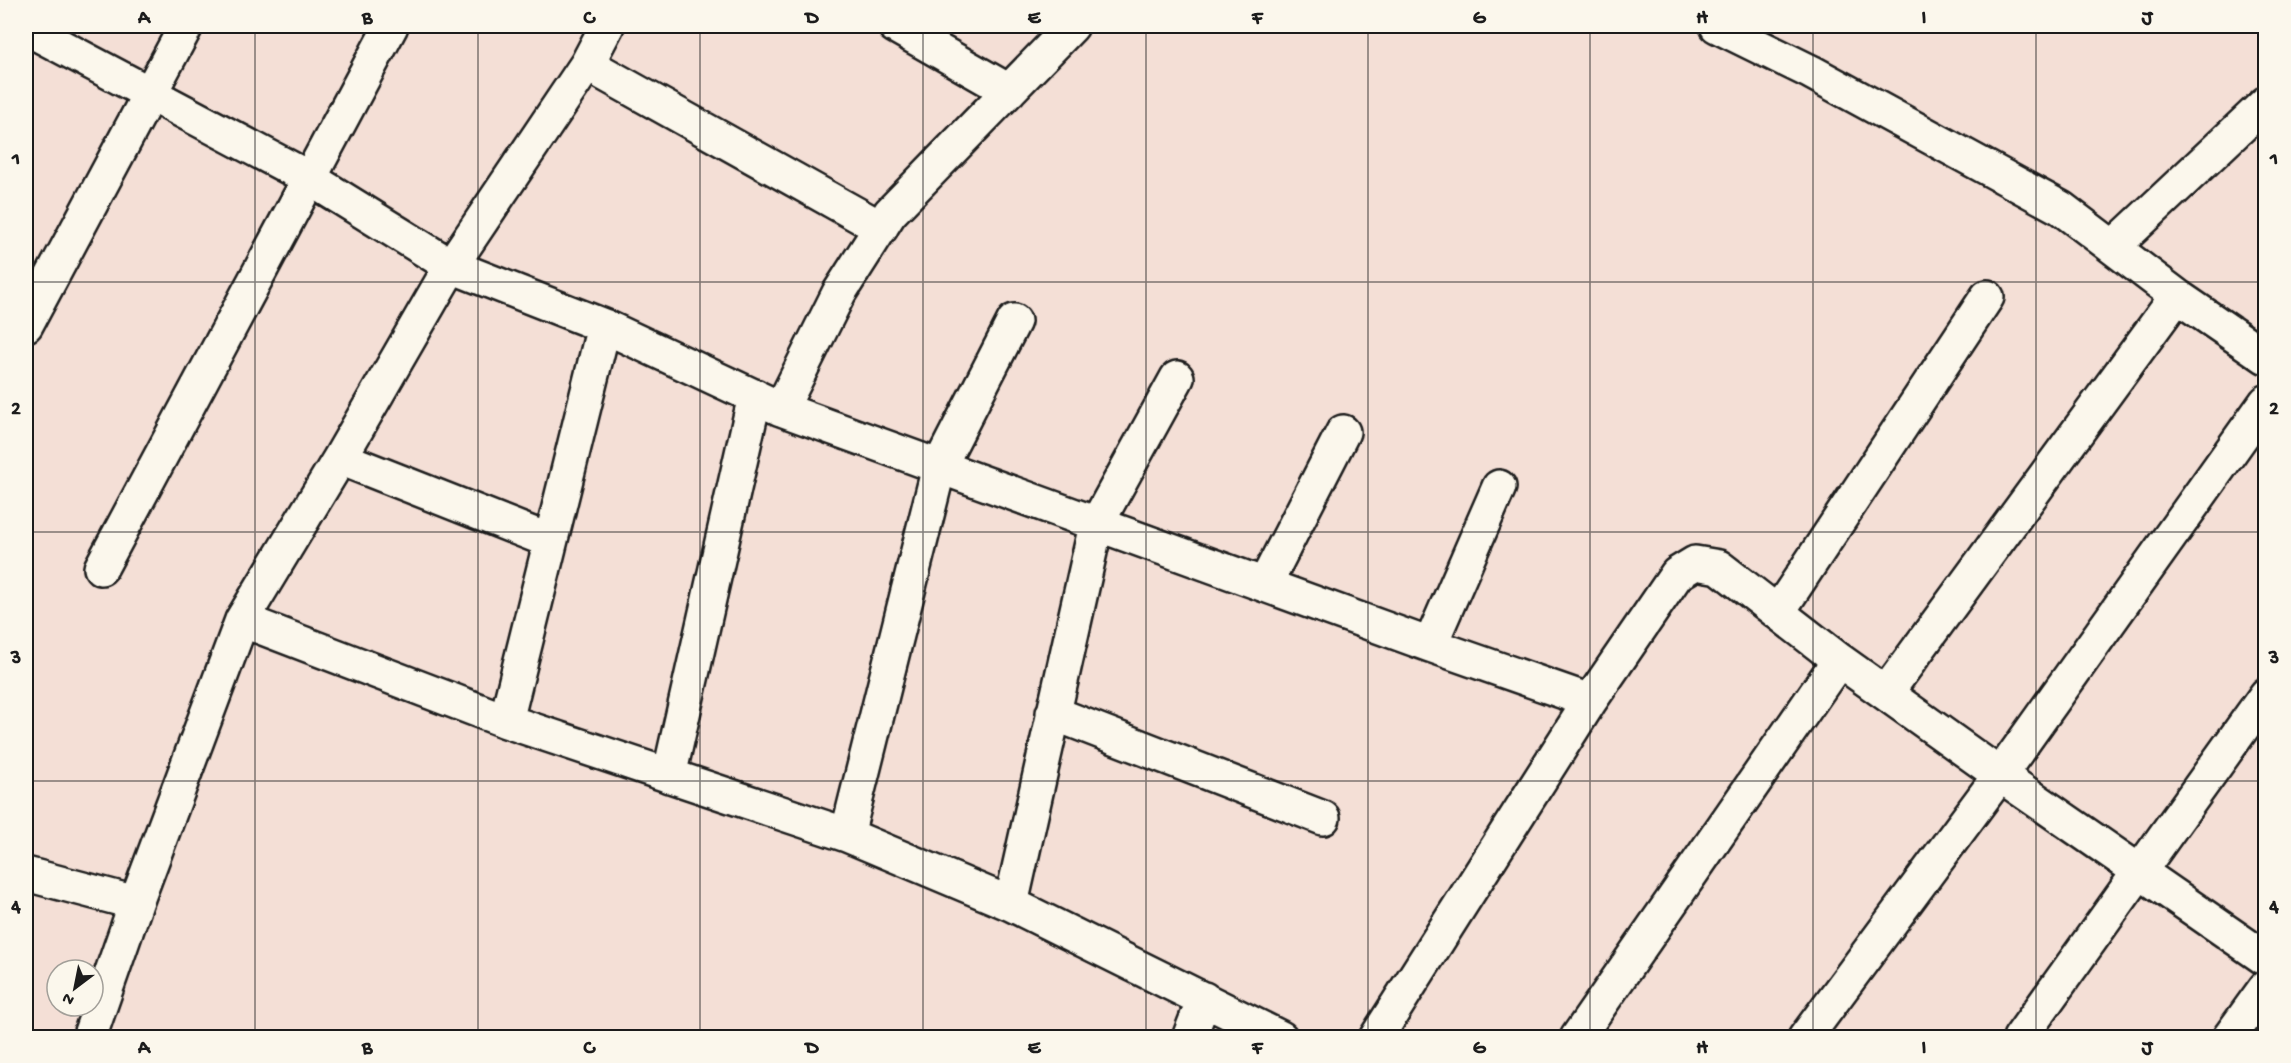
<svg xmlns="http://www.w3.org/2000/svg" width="2291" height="1063" font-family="'Gochi Hand',sans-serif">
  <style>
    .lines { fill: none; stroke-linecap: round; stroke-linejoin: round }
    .minor-casing { stroke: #1c1c1c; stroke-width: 38 }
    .minor { stroke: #fbf7ec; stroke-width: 33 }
    .grid { fill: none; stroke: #1c1c1c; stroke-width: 1.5; stroke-opacity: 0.55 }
    .neatline { fill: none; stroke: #1c1c1c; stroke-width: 2 }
    .grid-label { font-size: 20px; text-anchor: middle; font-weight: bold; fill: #1c1c1c }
  </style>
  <rect width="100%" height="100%" fill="#f4dfd6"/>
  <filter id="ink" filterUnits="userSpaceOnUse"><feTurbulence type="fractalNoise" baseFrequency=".0167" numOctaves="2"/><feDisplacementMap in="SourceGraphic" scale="12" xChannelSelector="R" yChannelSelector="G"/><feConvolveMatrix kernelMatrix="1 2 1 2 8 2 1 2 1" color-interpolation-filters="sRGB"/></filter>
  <g filter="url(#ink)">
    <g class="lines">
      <defs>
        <path id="minor" d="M895 26 1009 91
          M1717 26 1811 72 2061 208 2177 296 2266 357
          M26 28 309 178 451 266 604 326 781 409 1430 645 1590 701
          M587 64 881 228
          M2113 247 2266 103
          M26 325 186 26
          M781 409 839 293 890 213 1072 26
          M340 458 550 541
          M101 568 391 26
          M1265 584 1343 432
          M1778 612 1987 297
          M242 620 506 721 847 835 1011 904 1281 1038
          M1430 645 1499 487
          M1886 693 2177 296
          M1053 713 1323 818
          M506 721 604 326
          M669 776 755 396
          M847 835 939 467 1014 321
          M26 874 136 903
          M1011 904 1096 525 1177 378
          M89 1038 136 903 242 620 340 458 451 266 587 64 607 26
          M1189 1038 1204 999
          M1376 1038 1590 701 1677 574 1695 563 1719 567 1839 660 2000 775 2266 959
          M1577 1038 1839 660
          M1805 1038 2000 775 2266 402
          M2020 1038 2266 695
          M2229 1038 2266 987"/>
      </defs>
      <use href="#minor" class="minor-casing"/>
      <use href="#minor" class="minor"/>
    </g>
  </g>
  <path class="grid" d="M255 26V1038M478 26V1038M700 26V1038M923 26V1038M1146 26V1038M1368 26V1038M1590 26V1038M1813 26V1038M2036 26V1038M26 282H2266M26 532H2266M26 781H2266"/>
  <rect width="2291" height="1063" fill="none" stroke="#fbf7ec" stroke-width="66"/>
  <g transform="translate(75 988) rotate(212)"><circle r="28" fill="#fbf7ec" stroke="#a29f99" stroke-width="1.5"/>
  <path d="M0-4.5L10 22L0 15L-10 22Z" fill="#1c1c1c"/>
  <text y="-9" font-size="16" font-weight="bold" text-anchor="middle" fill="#1c1c1c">N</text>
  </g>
  <rect x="33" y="33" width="2225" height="997" class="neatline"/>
  <g class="grid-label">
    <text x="144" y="23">A</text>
    <text x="367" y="23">B</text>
    <text x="589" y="23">C</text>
    <text x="812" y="23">D</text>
    <text x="1034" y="23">E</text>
    <text x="1257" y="23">F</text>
    <text x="1479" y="23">G</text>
    <text x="1702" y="23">H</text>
    <text x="1924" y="23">I</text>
    <text x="2147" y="23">J</text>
    <text x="16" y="164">1</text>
    <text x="2274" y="164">1</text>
    <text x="16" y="414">2</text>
    <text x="2274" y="414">2</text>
    <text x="16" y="663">3</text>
    <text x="2274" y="663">3</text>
    <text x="16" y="912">4</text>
    <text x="2274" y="912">4</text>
    <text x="144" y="1053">A</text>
    <text x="367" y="1053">B</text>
    <text x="589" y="1053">C</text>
    <text x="812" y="1053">D</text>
    <text x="1034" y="1053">E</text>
    <text x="1257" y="1053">F</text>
    <text x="1479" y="1053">G</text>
    <text x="1702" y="1053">H</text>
    <text x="1924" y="1053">I</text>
    <text x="2147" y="1053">J</text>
  </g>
</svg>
